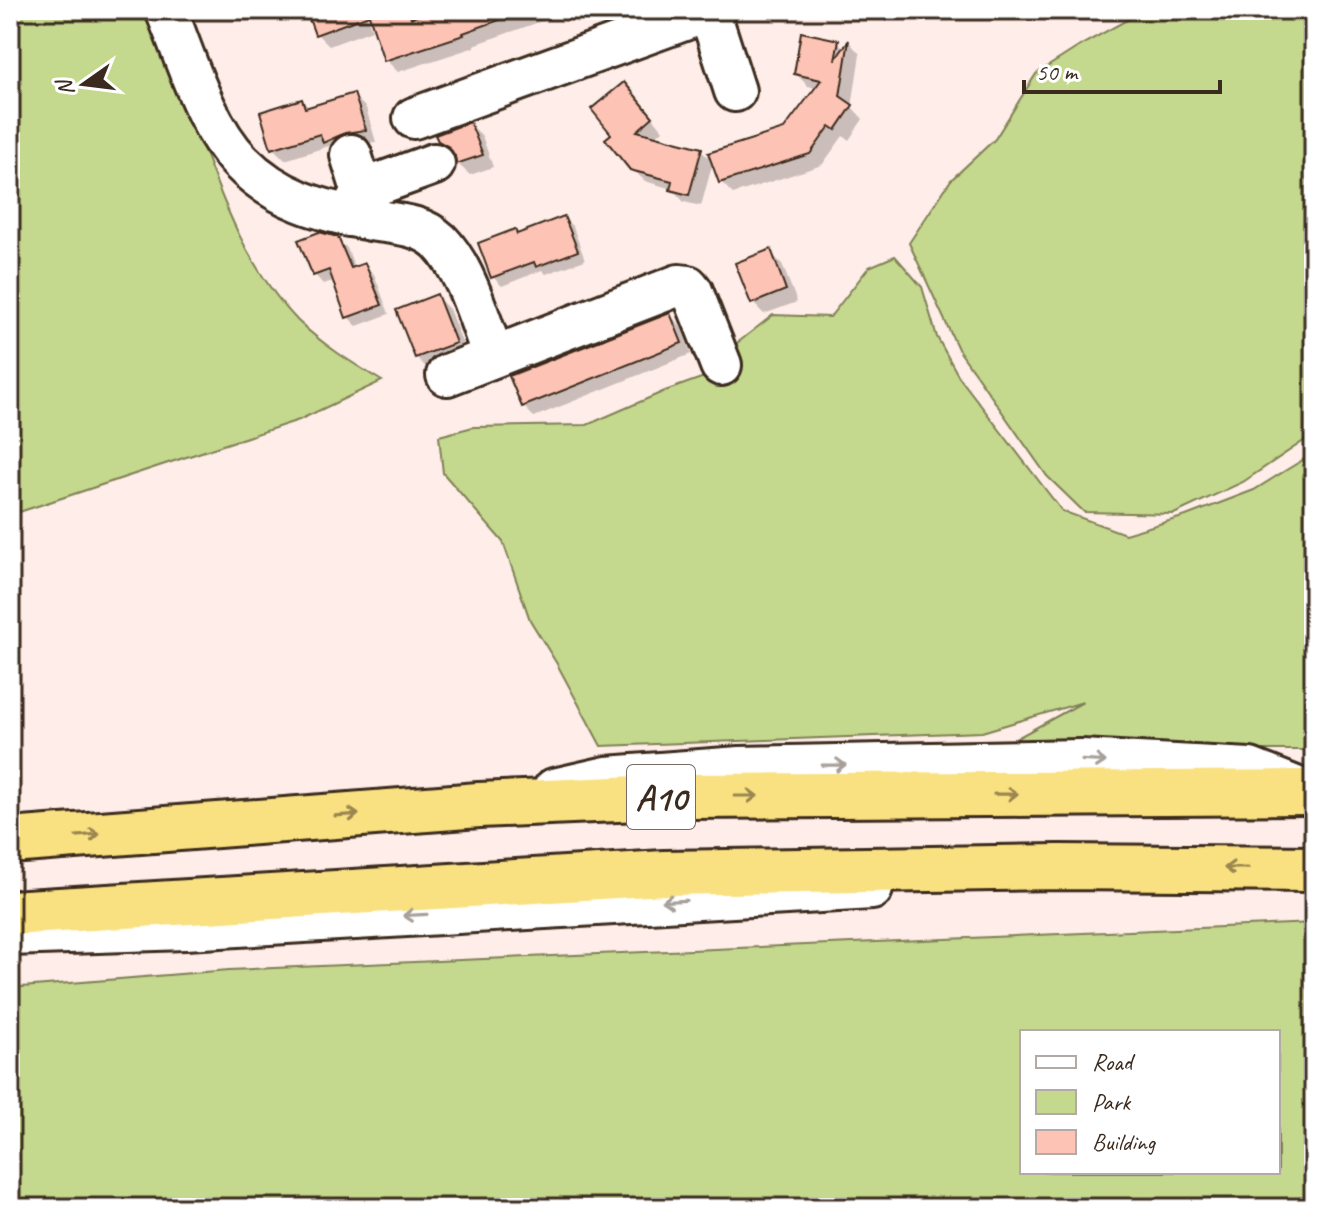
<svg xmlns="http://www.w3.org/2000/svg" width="1324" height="1218" font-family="Caveat,sans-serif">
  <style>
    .green { fill: #c4d88e; stroke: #808156; stroke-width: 2; fill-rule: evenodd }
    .shadow { fill: #0003 }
    .building { fill: #fdc3b4; stroke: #3b2a1e; stroke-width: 2 }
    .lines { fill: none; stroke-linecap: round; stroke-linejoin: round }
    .minor-casing { stroke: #3b2a1e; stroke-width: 46 }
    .highway-casing { stroke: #3b2a1e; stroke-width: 50 }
    .minor { stroke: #fff; stroke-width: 40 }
    .highway { stroke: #f9e181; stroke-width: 44 }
    .oneway { stroke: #a79f9a }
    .oneway2 { stroke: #9a8650 }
    .labels { text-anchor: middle; stroke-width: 6; stroke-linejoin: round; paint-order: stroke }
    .shield { fill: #fff; stroke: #766a62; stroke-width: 2 }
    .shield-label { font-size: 36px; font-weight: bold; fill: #3b2a1e }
  </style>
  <rect width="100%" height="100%" fill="#feede8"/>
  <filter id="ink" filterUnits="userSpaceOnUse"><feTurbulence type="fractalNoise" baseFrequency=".0125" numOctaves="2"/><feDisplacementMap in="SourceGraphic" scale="16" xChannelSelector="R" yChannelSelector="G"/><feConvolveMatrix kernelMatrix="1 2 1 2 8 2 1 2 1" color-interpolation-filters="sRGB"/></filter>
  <g filter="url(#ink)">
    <path class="green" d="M10 10H148C165 49 181 89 196 129 221 197 246 267 298 321 323 345 352 363 382 381L299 420 10 515Z
      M1145 10H1314V434L1243 482 1174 514 1084 512 1047 476 958 349 909 243 951 180 995 139 1036 74 1083 44Z
      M895 256 922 287 937 337 959 377 1062 511 1125 534 1186 516 1254 490 1314 453V750H1030L1017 738 1083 702 982 732 601 746 557 664 530 620 503 542 443 473 439 436 473 427 587 425 665 391 738 365 732 347 773 315 830 317 869 267Z
      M1314 923V1208H10V988L229 970ZM1278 1032V1172H1022V1032Z"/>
    <path class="shadow" d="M303 10H364L372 30 329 46 317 34 309 16Z
      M387 10H410L417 16 440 10H553L556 16 474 45 475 47 398 72 386 60Z
      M770 10H783L777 17Z
      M838 42 845 49 850 43 860 54 852 107 863 119 849 140 843 136 822 165 733 194 721 182 786 131 817 88 808 86 796 74Z
      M354 96 366 108 376 142 358 144 337 154 329 146 285 160 273 148 302 101 310 109Z
      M636 96 663 130 654 138 700 150 713 162 701 206 684 202 672 189 645 181 632 169 614 134Z
      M470 124 482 136 493 167 470 175 458 164 457 155 440 140Z
      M564 218 573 227 585 260 546 274 542 270 502 286 493 277 515 232 518 235Z
      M337 239 347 248 355 269 365 265 374 274 389 314 357 326 348 317 333 281 323 284 315 275Z
      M770 252 782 264 797 302 764 314 752 302Z
      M437 297 449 309 467 355 428 369 416 357Z
      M670 315 681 326 691 354 534 417 523 406Z"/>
    <path class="building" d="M306 10H408L411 18 434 10H518L519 13 463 33 464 35 384 61 369 15 315 35Z
      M801 32 839 40 835 60 849 40 840 96 853 105 836 130 830 126 810 154 719 183 708 153 784 129 821 80 794 74Z
      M624 82 653 117 637 131 702 148 689 195 670 190 672 181 630 170 605 139 611 134 591 109Z
      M354 93 366 130 345 133 323 143 320 134 271 149 260 112 302 99 305 108Z
      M470 122 483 155 456 164 455 156 449 147 438 141 435 135Z
      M564 216 578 251 536 267 534 262 491 278 478 243 515 229 517 234Z
      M319 232 338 237 351 268 365 263 382 305 346 318 329 270 313 276 298 240Z
      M771 249 786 290 751 304 735 263Z
      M437 294 456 343 415 358 396 310Z
      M670 313 682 343 522 407 509 376Z"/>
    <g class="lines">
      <defs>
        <path id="minor" d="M166 10C186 58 204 124 241 162 277 199 321 211 371 220 395 224 421 224 439 241 466 268 480 321 493 356
          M709 10 735 91
          M414 118 709 11
          M351 155 362 190
          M349 216 362 190 434 164
          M447 375 679 285 688 286 692 291 721 365
          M554 789 607 777 740 767 1081 760 1250 769 1303 790
          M10 935 185 929 872 889"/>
        <path id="highway" d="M10 841 479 805 685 796 1314 792
          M10 913 664 873 1059 867 1314 869"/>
      </defs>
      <use href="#minor" class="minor-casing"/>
      <use href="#highway" class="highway-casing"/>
      <use href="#minor" class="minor"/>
      <use href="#highway" class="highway"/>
    </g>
    <defs><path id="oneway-shaft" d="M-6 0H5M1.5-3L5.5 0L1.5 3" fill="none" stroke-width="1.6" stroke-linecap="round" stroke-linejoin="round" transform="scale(2)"/></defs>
    <g class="oneway">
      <use href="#oneway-shaft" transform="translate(1094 761) rotate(3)"/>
      <use href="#oneway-shaft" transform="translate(834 765) rotate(-1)"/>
      <use href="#oneway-shaft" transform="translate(674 901) rotate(177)"/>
      <use href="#oneway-shaft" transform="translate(415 915) rotate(177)"/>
    </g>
    <g class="oneway2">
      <use href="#oneway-shaft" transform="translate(1006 794) rotate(-1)"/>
      <use href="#oneway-shaft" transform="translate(746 796)"/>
      <use href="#oneway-shaft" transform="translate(347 815) rotate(-4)"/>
      <use href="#oneway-shaft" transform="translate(88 835) rotate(-5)"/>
      <use href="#oneway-shaft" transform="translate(1236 868) rotate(-180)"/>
    </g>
  </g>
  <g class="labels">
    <rect class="shield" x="627" y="765" width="68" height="64" rx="6"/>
    <g class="shield-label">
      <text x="661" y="810">A10</text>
    </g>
  </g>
  <rect width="1324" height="1218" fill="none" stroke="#fff" stroke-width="40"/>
  <rect x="20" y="20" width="1284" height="1178" fill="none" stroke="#3b2a1e" stroke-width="3" filter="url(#ink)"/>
  <rect x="1020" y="1030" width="260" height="144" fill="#ffffff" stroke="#b1aaa5" stroke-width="2"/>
  <rect x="1036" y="1056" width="40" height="12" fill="#ffffff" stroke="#b1aaa5" stroke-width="2"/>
  <text x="1092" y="1070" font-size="24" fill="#3b2a1e">Road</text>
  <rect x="1036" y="1090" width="40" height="24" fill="#c4d88e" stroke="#b1aaa5" stroke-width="2"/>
  <text x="1092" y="1110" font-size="24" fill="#3b2a1e">Park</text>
  <rect x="1036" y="1130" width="40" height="24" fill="#fdc3b4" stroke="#b1aaa5" stroke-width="2"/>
  <text x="1092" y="1150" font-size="24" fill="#3b2a1e">Building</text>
  <g transform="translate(84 84) rotate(256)" stroke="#ffffff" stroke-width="6" paint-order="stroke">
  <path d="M0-6L14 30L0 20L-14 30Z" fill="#3b2a1e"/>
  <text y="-12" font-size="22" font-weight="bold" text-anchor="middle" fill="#3b2a1e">N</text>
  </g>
  <path d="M1024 80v12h196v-12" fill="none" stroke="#3b2a1e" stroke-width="4"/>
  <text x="1036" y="80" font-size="24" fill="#3b2a1e" stroke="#ffffff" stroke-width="6" paint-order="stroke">50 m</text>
</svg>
